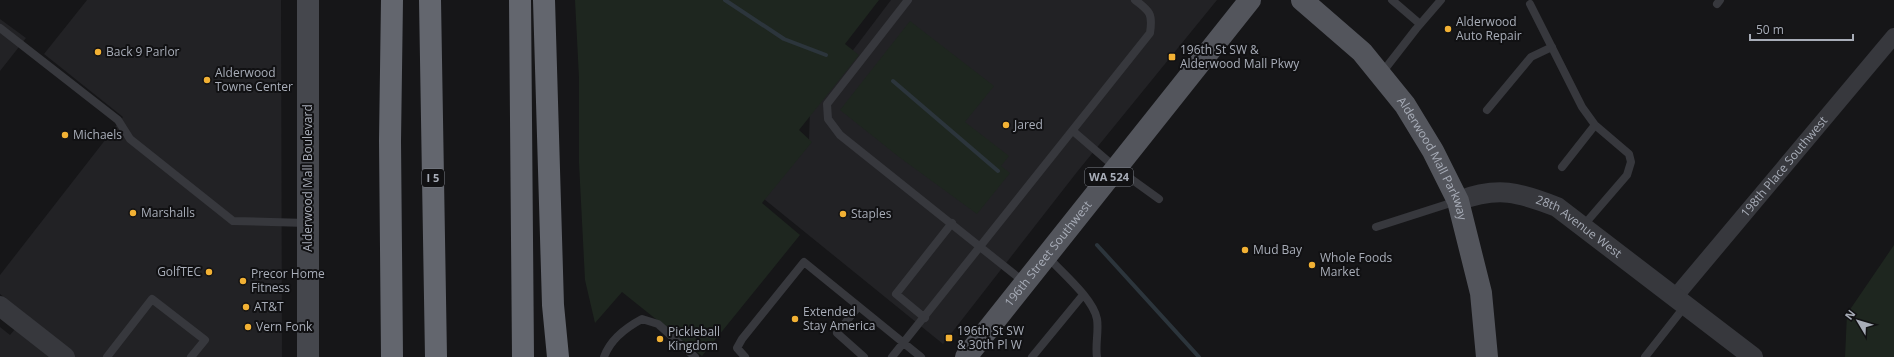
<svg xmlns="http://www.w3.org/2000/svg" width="1894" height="357" font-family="'Open Sans',sans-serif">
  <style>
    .built { fill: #222225 }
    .green { fill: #1e261f }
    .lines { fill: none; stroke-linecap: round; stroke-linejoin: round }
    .stream { stroke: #2c353c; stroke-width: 4 }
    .service { stroke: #37383d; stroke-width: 8 }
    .minor { stroke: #37383d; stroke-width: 16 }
    .tertiary { stroke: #37383d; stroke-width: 20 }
    .secondary { stroke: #45474d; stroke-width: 22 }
    .primary { stroke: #53555c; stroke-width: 22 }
    .motorway { stroke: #63666e; stroke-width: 22 }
    .poi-dot { fill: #f2b134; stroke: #111113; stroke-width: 1.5 }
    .labels { text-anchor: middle; stroke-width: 4; stroke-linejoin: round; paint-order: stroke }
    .shield { fill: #111113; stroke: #7b7e86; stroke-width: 1 }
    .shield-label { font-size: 11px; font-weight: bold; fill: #a8adb8 }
    .poi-label { font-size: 12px; fill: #a8adb8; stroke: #111113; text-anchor: start }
    .street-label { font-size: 12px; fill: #a8adb8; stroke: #111113 }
  </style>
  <rect width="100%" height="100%" fill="#161618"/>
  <path class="built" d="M87 0H281L282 357H0V327L10 335 27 315 0 294V275L123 117 44 54Z
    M891 0H1217L1077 172 943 344 764 199 809 141 810 107Z
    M0 19 26 38 0 71Z"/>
  <path class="green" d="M575 0H879L845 44 859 55 799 130 812 142 762 203 800 235 702 356 622 292 595 323 585 280 579 163V78Z
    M910 21 994 86 965 122 1009 156 1001 166 1010 173 977 214 899 157 840 110Z
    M1894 245V357H1845L1847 314Z"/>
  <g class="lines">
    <path class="stream" d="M725 0 784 39 826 55
      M893 81 998 171
      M1097 245 1199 357"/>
    <path class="service" d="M908 0 827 104 828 119 840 135 1024 282
      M1392 0 1420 24
      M1530 4 1582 107 1595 125 1629 154 1631 162 1627 175 1583 226
      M1717 4 1720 0
      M0 28 118 120 130 139 233 221 307 223
      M1381 74 1416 29 1441 0
      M1487 110 1531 57 1552 47
      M1073 131 1116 168 1159 199
      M1562 167 1595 125
      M1376 227 1457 201
      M1047 256C1061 272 1093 298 1097 319 1099 331 1095 345 1097 357
      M858 307 837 333 864 357
      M925 318 896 294 952 223
      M107 357 152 299 205 340 191 357
      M604 357C610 340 627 327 642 319L658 324 695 357
      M745 357 737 348 742 339 804 262 921 357
      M892 357 1150 33C1153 14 1150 11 1135 0
      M1032 357 1083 295
      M1645 357 1685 306"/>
    <path class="minor" id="s1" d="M1675 297 1894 36"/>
    <g class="tertiary">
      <path id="s2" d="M1458 201C1498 186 1519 192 1557 207L1753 357"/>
      <path d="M0 306 65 357"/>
    </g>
    <path class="secondary" d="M308 0V357"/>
    <g class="primary">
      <path id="s3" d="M1302 0 1362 52 1405 105 1433 151 1458 201 1481 293 1487 357"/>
      <path id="s4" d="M966 357 1250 0"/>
    </g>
    <path class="motorway" d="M430 0 436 357
      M520 0 523 357
      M544 0 553 305 558 357
      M392 357 390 141 392 0"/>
  </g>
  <g class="poi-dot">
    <circle cx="1448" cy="29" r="4"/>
    <circle cx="98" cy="52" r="4"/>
    <rect x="1168" y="53" width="8" height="8" rx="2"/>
    <circle cx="207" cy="80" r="4"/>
    <circle cx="1006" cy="125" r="4"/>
    <circle cx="65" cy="135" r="4"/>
    <circle cx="133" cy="213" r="4"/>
    <circle cx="843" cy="214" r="4"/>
    <circle cx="1245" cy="250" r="4"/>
    <circle cx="1312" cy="265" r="4"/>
    <circle cx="209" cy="272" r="4"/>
    <circle cx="243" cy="281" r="4"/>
    <circle cx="246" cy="307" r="4"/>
    <circle cx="795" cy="319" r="4"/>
    <circle cx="248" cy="327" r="4"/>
    <rect x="945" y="334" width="8" height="8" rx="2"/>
    <circle cx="660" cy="339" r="4"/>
  </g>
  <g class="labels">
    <g class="shield">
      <rect x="1085" y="168" width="48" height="18" rx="3"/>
      <rect x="422" y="169" width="22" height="18" rx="3"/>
    </g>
    <g class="shield-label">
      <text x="1109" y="181">WA 524</text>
      <text x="433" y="182">I 5</text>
    </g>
    <g class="poi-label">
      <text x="1456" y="26">Alderwood<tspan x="1456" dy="14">Auto Repair</tspan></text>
      <text x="1180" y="54">196th St SW &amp;<tspan x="1180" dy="14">Alderwood Mall Pkwy</tspan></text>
      <text x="106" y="56">Back 9 Parlor</text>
      <text x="215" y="77">Alderwood<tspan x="215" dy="14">Towne Center</tspan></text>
      <text x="1014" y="129">Jared</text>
      <text x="73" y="139">Michaels</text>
      <text x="141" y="217">Marshalls</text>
      <text x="851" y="218">Staples</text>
      <text x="1253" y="254">Mud Bay</text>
      <text x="1320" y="262">Whole Foods<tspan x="1320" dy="14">Market</tspan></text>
      <text x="201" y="276" text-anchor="end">GolfTEC</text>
      <text x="251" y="278">Precor Home<tspan x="251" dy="14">Fitness</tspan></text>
      <text x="254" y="311">AT&amp;T</text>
      <text x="803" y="316">Extended<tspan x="803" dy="14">Stay America</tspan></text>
      <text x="256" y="331">Vern Fonk</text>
      <text x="957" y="335">196th St SW<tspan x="957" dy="14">&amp; 30th Pl W</tspan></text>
      <text x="668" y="336">Pickleball<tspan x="668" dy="14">Kingdom</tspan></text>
    </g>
    <g class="street-label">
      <text dy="4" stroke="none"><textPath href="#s3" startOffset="208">Alderwood Mall Parkway</textPath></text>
      <text dy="4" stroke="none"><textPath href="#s1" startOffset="170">198th Place Southwest</textPath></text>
      <text transform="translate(308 178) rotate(-90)" y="4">Alderwood Mall Boulevard</text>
      <text dy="4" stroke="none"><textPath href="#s2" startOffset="131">28th Avenue West</textPath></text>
      <text dy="4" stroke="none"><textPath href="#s4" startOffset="132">196th Street Southwest</textPath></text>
    </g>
  </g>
  <g transform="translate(1858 321) rotate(308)" stroke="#111113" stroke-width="3" paint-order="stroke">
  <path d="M0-3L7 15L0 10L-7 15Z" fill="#a8adb8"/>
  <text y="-6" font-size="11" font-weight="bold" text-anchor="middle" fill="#a8adb8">N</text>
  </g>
  <path d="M1750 34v6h103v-6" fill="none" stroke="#a8adb8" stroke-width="2"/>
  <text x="1756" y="34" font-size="12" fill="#a8adb8" stroke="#111113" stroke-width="3" paint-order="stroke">50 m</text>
</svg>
